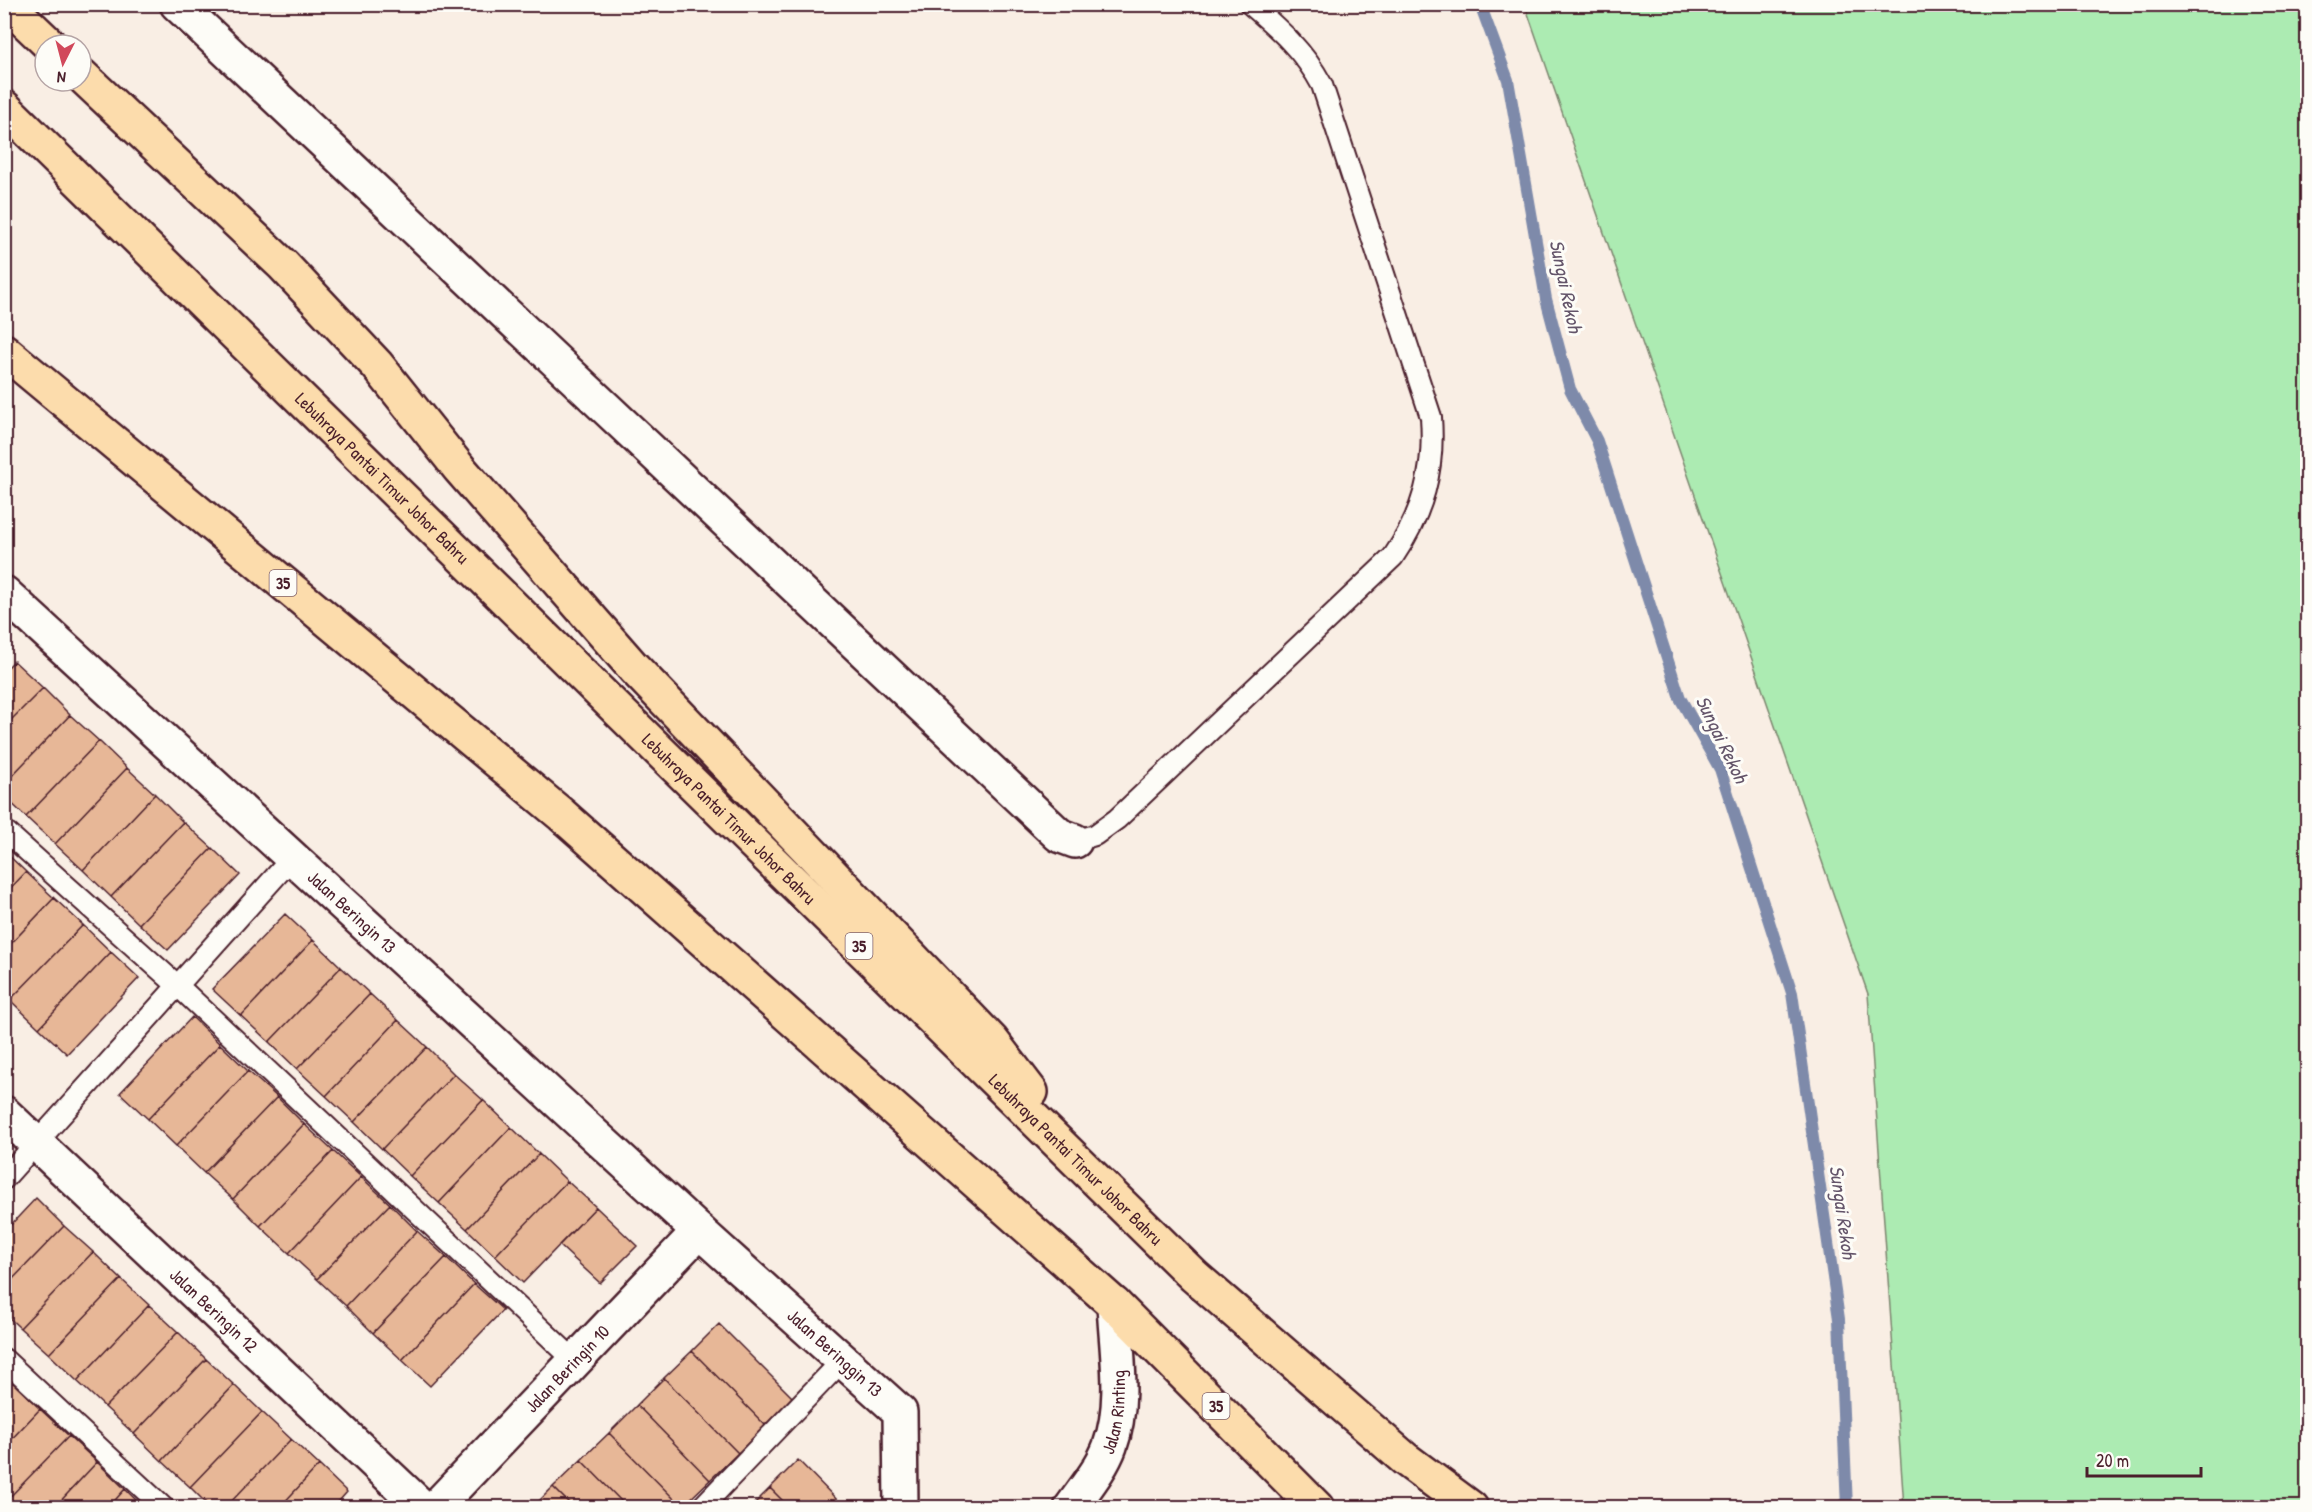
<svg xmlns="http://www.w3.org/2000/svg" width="2312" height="1512" font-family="'Patrick Hand',sans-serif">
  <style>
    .green { fill: #acebb2; stroke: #7b856e; stroke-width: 1.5 }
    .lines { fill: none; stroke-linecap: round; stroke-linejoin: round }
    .stream { stroke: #7e8aaa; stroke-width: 12 }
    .building { fill: #e7b797; stroke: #4a1f2b; stroke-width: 1.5 }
    .lane-casing { stroke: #4a1f2b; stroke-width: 24 }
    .street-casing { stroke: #4a1f2b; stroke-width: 38 }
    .secondary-casing { stroke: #4a1f2b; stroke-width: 38 }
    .highway-casing { stroke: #4a1f2b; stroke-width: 38 }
    .lane { stroke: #fdfcf7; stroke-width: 20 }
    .street { stroke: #fdfcf7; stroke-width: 33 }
    .secondary { stroke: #fdfcf7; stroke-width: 33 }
    .highway { stroke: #fcdcac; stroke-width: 33 }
    .labels { text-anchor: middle; stroke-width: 6; stroke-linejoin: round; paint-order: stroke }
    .shield { fill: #fdfcf7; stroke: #806168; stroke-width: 1.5 }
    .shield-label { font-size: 16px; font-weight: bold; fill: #4a1f2b }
    .street-label { font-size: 18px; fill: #4a1f2b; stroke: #fdfcf7 }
    .water-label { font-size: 20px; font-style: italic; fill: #64556a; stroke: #fdfcf7 }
  </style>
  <rect width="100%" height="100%" fill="#f9eee4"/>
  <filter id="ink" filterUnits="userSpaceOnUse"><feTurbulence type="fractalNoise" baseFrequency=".0167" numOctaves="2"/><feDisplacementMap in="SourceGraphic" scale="12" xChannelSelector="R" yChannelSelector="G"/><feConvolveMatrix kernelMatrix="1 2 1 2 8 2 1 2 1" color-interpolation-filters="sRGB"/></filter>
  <g filter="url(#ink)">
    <path class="green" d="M1525 5H2307V1507H1904L1868 994Z"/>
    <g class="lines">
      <path class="stream" d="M1480 4 1508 80 1546 299 1570 389 1597 441 1680 698 1720 769 1792 993 1839 1319 1847 1508"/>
    </g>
    <path class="building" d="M14 661 43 688 4 727V671Z
      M43 688 70 715 4 784V727Z
      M70 715 99 741 26 817 4 796V784Z
      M99 741 127 768 55 844 26 817Z
      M127 768 155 794 83 870 55 844Z
      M155 794 183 822 111 897 83 870Z
      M183 822 212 848 139 924 111 897Z
      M212 848 240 875 168 950 139 924Z
      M4 851 26 872 4 895Z
      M26 872 54 898 4 951V895Z
      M54 898 83 925 10 1000 4 995V951Z
      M285 914 313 940 241 1016 212 989Z
      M83 925 111 952 39 1028 10 1000Z
      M313 940 341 967 269 1042 241 1016Z
      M111 952 139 978 67 1054 39 1028Z
      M341 967 370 994 297 1069 269 1042Z
      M370 994 398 1020 326 1096 297 1069Z
      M192 1017 220 1044 148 1119 120 1093Z
      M398 1020 427 1047 354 1122 326 1096Z
      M220 1044 248 1071 176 1146 148 1119Z
      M427 1047 454 1074 382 1149 354 1122Z
      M248 1071 277 1097 204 1173 176 1146Z
      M454 1074 483 1100 410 1176 382 1149Z
      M277 1097 304 1124 233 1199 204 1173Z
      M483 1100 511 1127 439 1203 410 1176Z
      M304 1124 333 1151 260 1226 233 1199Z
      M511 1127 539 1154 467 1229 439 1203Z
      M333 1151 361 1177 289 1253 260 1226Z
      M539 1154 567 1181 495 1256 467 1229Z
      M361 1177 390 1204 317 1279 289 1253Z
      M567 1181 596 1207 523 1283 495 1256Z
      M36 1198 64 1226 4 1288V1232Z
      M390 1204 417 1231 346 1306 317 1279Z
      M596 1207 637 1246 600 1283 559 1245Z
      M64 1226 93 1252 20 1328 4 1313V1288Z
      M417 1231 446 1257 373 1333 346 1306Z
      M93 1252 121 1279 49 1354 20 1328Z
      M446 1257 474 1284 402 1360 373 1333Z
      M121 1279 149 1305 77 1381 49 1354Z
      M474 1284 503 1310 430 1386 402 1360Z
      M149 1305 178 1332 105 1407 77 1381Z
      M719 1324 793 1398 766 1426 692 1351Z
      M178 1332 206 1359 134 1434 105 1407Z
      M692 1351 766 1426 738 1453 664 1378Z
      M206 1359 234 1385 162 1461 134 1434Z
      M664 1378 738 1453 710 1480 637 1405Z
      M12 1382 40 1409 4 1447V1391Z
      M234 1385 262 1412 190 1487 162 1461Z
      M637 1405 710 1480 682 1507 609 1433Z
      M40 1409 69 1436 4 1503V1447Z
      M262 1412 291 1439 225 1508H211L190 1487Z
      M609 1433 682 1507 681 1508H628L581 1460Z
      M69 1436 97 1462 54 1508H4V1503Z
      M291 1439 319 1465 279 1508H225Z
      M581 1460 628 1508H574L553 1487Z
      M798 1460 845 1508H790L770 1488Z
      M97 1462 125 1489 108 1508H54Z
      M319 1465 347 1492 333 1508H279Z
      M553 1487 574 1508H532Z
      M770 1488 790 1508H750Z
      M125 1489 144 1508H108Z"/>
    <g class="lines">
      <defs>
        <path id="lane" d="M4 830 178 986 575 1361
          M1075 841 1095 835 1117 819 1393 557C1423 513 1435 470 1431 417L1322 85C1304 51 1279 29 1250 4
          M4 1179 292 858
          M4 1359 164 1508
          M701 1508 842 1361"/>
        <g id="street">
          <path d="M177 4 1059 835 1075 841"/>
          <path id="s1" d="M4 593 699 1231 900 1412 901 1508"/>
          <path id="s2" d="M4 1113 423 1508"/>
          <path id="s3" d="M435 1508 699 1231"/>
        </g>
        <g id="secondary">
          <path id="s4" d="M1071 1508C1085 1488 1102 1468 1110 1446 1126 1402 1116 1349 1114 1304"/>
        </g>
        <g id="highway">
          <path d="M7 4 50 45"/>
          <path d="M81 75 283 265 377 365 459 468 634 668 992 1041 1031 1092"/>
          <path id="s5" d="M4 107 1194 1276 1405 1459 1471 1508"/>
          <path d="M4 351 562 815 1114 1304 1317 1508"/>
        </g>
      </defs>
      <use href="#lane" class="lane-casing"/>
      <use href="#street" class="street-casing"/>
      <use href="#secondary" class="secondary-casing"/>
      <use href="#highway" class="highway-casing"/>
      <use href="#lane" class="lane"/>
      <use href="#street" class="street"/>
      <use href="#secondary" class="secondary"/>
      <use href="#highway" class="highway"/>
    </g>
  </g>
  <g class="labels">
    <g class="shield">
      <rect x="269.5" y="570" width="27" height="26" rx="4.5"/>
      <rect x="845.5" y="933" width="27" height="26" rx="4.5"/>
      <rect x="1202.5" y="1393" width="27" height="26" rx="4.5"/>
    </g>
    <g class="shield-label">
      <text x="283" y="589">35</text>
      <text x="859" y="952">35</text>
      <text x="1216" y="1412">35</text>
    </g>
    <g class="street-label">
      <text dy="6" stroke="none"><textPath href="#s5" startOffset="530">Lebuhraya Pantai Timur Johor Bahru</textPath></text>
      <text dy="6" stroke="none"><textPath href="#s5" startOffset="1016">Lebuhraya Pantai Timur Johor Bahru</textPath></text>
      <text dy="6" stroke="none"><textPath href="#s1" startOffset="472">Jalan Beringin 13</textPath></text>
      <text dy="6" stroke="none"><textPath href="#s5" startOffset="1502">Lebuhraya Pantai Timur Johor Bahru</textPath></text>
      <text dy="6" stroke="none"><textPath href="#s2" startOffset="288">Jalan Beringin 12</textPath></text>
      <text dy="6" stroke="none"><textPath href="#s1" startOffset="1126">Jalan Beringgin 13</textPath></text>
      <text dy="6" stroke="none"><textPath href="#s3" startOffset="192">Jalan Beringin 10</textPath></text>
      <text dy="6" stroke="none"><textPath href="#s4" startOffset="108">Jalan Rinting</textPath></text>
    </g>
    <g class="water-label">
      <text transform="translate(1566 286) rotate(78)" y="7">Sungai Rekoh</text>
      <text transform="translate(1722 739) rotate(64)" y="7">Sungai Rekoh</text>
      <text transform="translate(1843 1212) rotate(82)" y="7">Sungai Rekoh</text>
    </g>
  </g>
  <rect width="2312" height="1512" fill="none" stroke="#fdfcf7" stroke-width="24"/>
  <rect x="12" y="12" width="2288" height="1488" fill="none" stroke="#4a1f2b" stroke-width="2" filter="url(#ink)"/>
  <g transform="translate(63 63) rotate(186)"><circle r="28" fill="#fdfcf7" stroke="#b5a4a5" stroke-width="1.5"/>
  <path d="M0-4.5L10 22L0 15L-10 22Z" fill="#d1495b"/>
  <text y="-9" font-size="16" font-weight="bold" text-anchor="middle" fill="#4a1f2b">N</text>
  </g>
  <path d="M2087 1467v9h114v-9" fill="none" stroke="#4a1f2b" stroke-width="3"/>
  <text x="2096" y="1467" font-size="18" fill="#4a1f2b" stroke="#fdfcf7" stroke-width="4.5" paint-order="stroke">20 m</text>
</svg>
